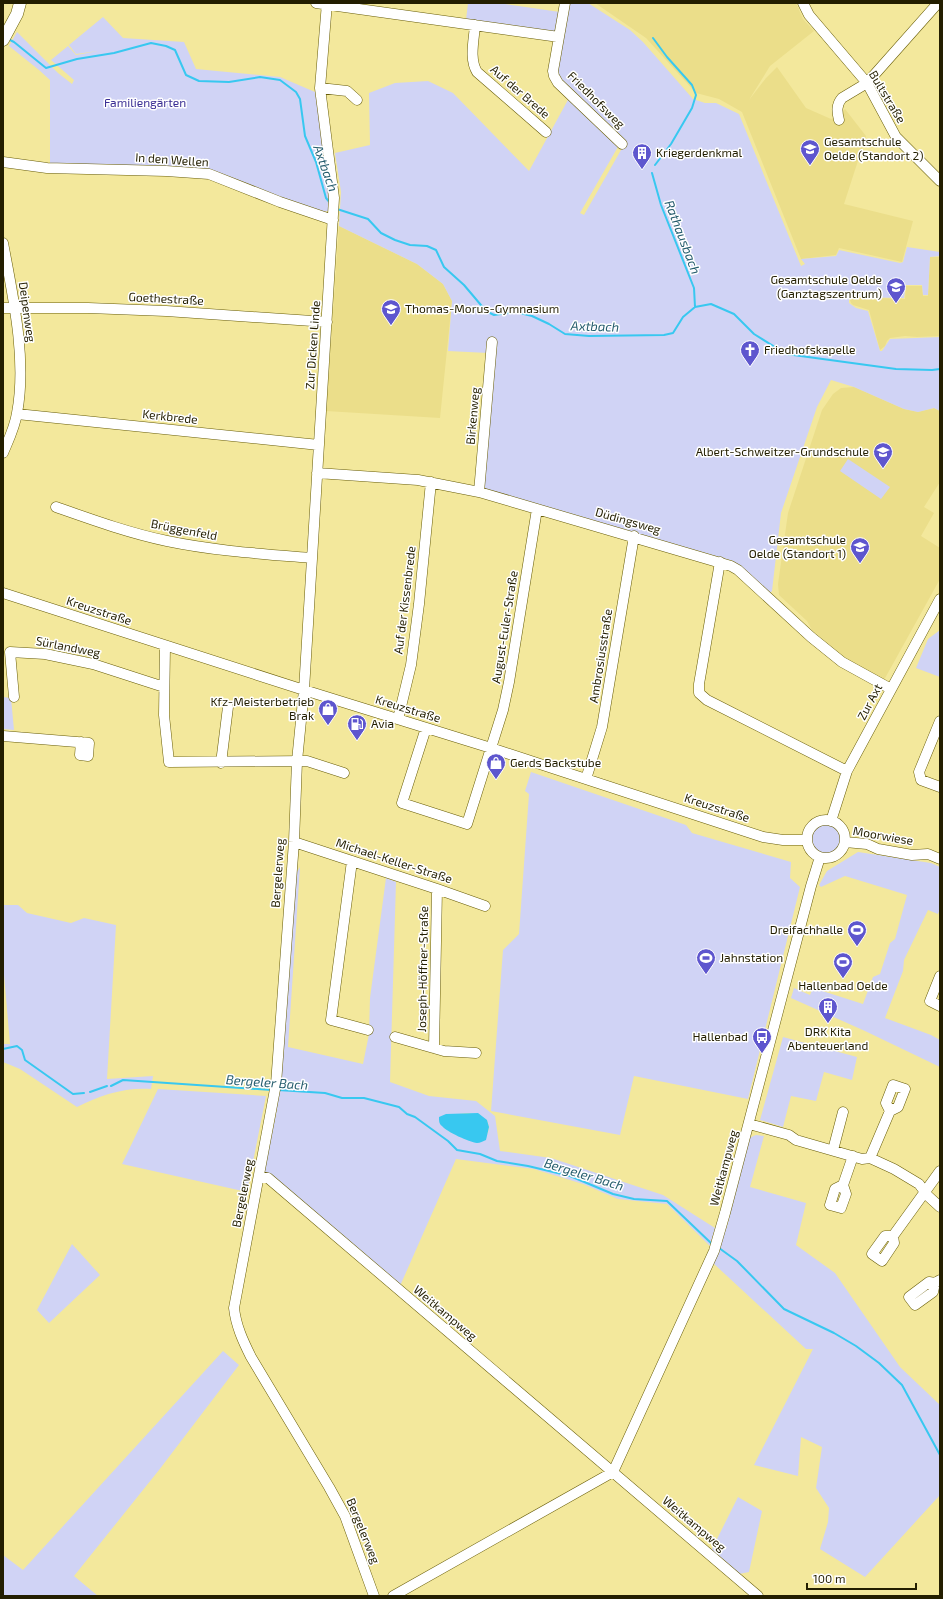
<svg xmlns="http://www.w3.org/2000/svg" width="943" height="1599" font-family="'Exo 2',sans-serif">
  <style>
    .built { fill: #ebde8a }
    .green { fill: #d0d3f5; fill-rule: evenodd }
    .water { fill: #38c8f0 }
    .lines { fill: none; stroke-linecap: round; stroke-linejoin: round }
    .stream { stroke: #38c8f0; stroke-width: 2 }
    .minor-casing { stroke: #685d07; stroke-width: 11 }
    .major-casing { stroke: #685d07; stroke-width: 13 }
    .minor { stroke: #fff; stroke-width: 10 }
    .major { stroke: #fff; stroke-width: 12 }
    .labels { text-anchor: middle; stroke-width: 3; stroke-linejoin: round; paint-order: stroke }
    .street-label { font-size: 12px; fill: #231e00; stroke: #fff }
    .park-label { font-size: 12px; fill: #3b2f94; stroke: #fff }
    .poi-label { font-size: 12px; fill: #231e00; stroke: #fff; text-anchor: start }
    .water-label { font-size: 13px; font-style: italic; fill: #265d6e; stroke: #fff }
  </style>
  <rect width="100%" height="100%" fill="#f3e89c"/>
  <path class="built" d="M595 3H796L803 19 814 31 770 66 749 100 766 78 777 67 806 108 831 119 845 109 866 136 844 204 913 221 902 262 839 248 836 255 801 259 742 112 719 99 696 93 646 38Z
    M339 226 417 264 443 284 452 301 440 418 326 411Z
    M930 257H940V336L917 337 905 336 890 338 887 341 885 346 880 350 869 310 853 305 851 303 849 297 905 299 906 286H922L923 296H928Z
    M854 387 904 409 918 412 934 408 940 411V482L924 507 934 513 921 536 940 548V579L884 680 852 663 812 630 807 621 779 595 778 584 788 513 822 410 833 394 841 388Z"/>
  <path class="green" d="M468 3H498L560 12 557 34 466 20Z
    M567 3H588L630 30 643 42 693 99 705 103H716L739 114 801 266 805 264 801 259 836 256 839 250 900 263 903 262 907 247 940 252V256L930 257 928 295H923L922 285H906L904 298 849 297V303L856 308 868 311 880 351H882L890 339 940 337V411L934 408 918 412 904 409 854 387 831 380 817 407 781 513 772 591 770 593 733 561 482 489 488 353 448 351 452 301 443 284 417 264 339 226 341 192 335 153 370 145 369 93 395 83 428 81 453 93 529 171 569 98 619 145 580 213 584 215 625 143 557 75Z
    M103 17 123 38 184 42 196 69 280 77 315 92 330 190 328 211 323 212 280 198 209 170 50 164V80L39 70 9 46 17 32 58 73 72 84 74 80 51 60 68 46 76 55 98 51 76 54 69 45Z
    M848 459 890 487 881 499 840 471Z
    M940 630V677L916 668 928 639Z
    M3 697 11 698 14 730 3 729Z
    M531 772 686 825 692 833 791 862 790 878 800 887 748 1099 634 1076 620 1135 491 1111 503 950 519 934 529 794 525 791Z
    M811 839a15 15 0 1 1 30 0a15 15 0 1 1-30 0Z
    M858 852 931 863 940 867V909L938 914 928 910 904 960 903 971 885 1018 931 1035 940 1040V1067L865 1031 791 998 794 988 810 995 813 988 863 1004 873 977 880 974 890 943 895 939 907 895 845 876 821 887 819 885 827 871Z
    M300 867 288 1047 363 1064 369 1034 370 998 386 878 396 882 390 1082 429 1096 476 1101 495 1116 500 1151 551 1158 663 1195 715 1228 710 1246 667 1204 618 1199 583 1184 534 1169 456 1159 400 1286 264 1172 276 1114 280 1085 295 875ZM469 1113 487 1120 489 1127 488 1133 469 1140 448 1131 459 1114Z
    M3 905H18L27 913 71 923 84 918 116 925 107 1079 153 1076 151 1089C126 1087 100 1095 77 1107L20 1069 3 1062V1044H10L3 963Z
    M783 1037 857 1057 852 1080 824 1072 816 1101 791 1096 783 1127 760 1120Z
    M158 1089 266 1096 247 1192 122 1164Z
    M756 1135 764 1136 750 1187 806 1203 796 1245 835 1273 900 1367 940 1405V1495L865 1577 820 1549 828 1522 829 1508 816 1488 822 1447 801 1437 798 1476 754 1465 813 1349H806L713 1263 727 1226 749 1138Z
    M72 1244 100 1275 49 1323 37 1310Z
    M223 1351 239 1365 159 1470 74 1576 98 1596H3V1555L23 1570Z
    M738 1497 762 1511 749 1572 739 1574 711 1551Z"/>
  <path class="water" d="M478 1113 487 1120 489 1127 486 1140C483 1141 480 1143 477 1143 469 1142 447 1132 442 1126 439 1124 439 1121 439 1117L446 1114Z"/>
  <g class="lines">
    <path class="stream" d="M653 38 667 57 692 85 696 95 692 108 671 144 655 165
      M8 39 14 42 46 68 77 59 114 53 151 43 166 46 175 50 186 75 199 81 229 82 260 77 280 80 296 92 300 99 305 136 316 162 326 198 331 204
      M652 173 661 205 694 288 695 307
      M337 209 368 219 381 233 395 240 410 245 427 246 436 250 444 267 464 285 486 311 494 315 516 312 532 316 549 324 565 334 589 336 664 335 673 333 683 317 695 307 711 304 734 314 754 334 786 354 896 369 932 370 940 369
      M3 1049 17 1046 22 1050 25 1060 73 1094 84 1093
      M111 1086 123 1080 272 1090
      M278 1090 325 1093 342 1098H364L399 1107 407 1114 415 1117 448 1141 457 1150 480 1154 497 1161 528 1166 570 1176 613 1194 634 1199 667 1201 712 1244
      M90 1092 107 1086
      M719 1248 737 1261 784 1309 834 1333 856 1346 879 1363 902 1385 940 1455"/>
    <defs>
      <path id="minor" d="M316 3 559 37
        M327 3 320 88 334 198 304 690 297 761 294 842 276 1084 234 1308C236 1326 243 1341 251 1357L329 1487 345 1516 374 1596
        M565 3 553 71 554 76 558 83 622 144
        M803 3 809 15 867 83 896 137 940 181
        M475 25C474 40 469 59 477 72L546 132
        M320 88 347 91 357 100
        M839 120C837 112 836 105 842 98L867 83 938 3
        M3 162 47 168 166 171 209 174 280 202 333 220
        M3 243C13 296 27 360 17 413 15 427 8 441 3 453
        M3 308H88L166 311 327 322
        M17 414 319 445
        M317 473 418 480 479 492 731 566 738 570 811 637 842 662 891 689
        M479 492 492 342
        M56 507C93 520 129 533 167 541 215 551 263 554 312 558
        M720 562 699 684V693L707 700 847 771
        M3 593 304 690 491 748 763 837 783 840H807
        M165 646 164 715 169 762 307 761 344 773
        M14 697 10 652 45 654 93 664 164 687
        M398 719 411 665 419 604 431 482
        M940 721 919 772 921 780 940 787
        M426 728 402 803 467 824 503 710 509 682 537 509
        M3 736 89 743 88 756 80 755 81 742
        M221 763 228 707
        M586 779 602 727 634 536
        M807 839a19 19 0 1 1 38 0a19 19 0 1 1-38 0Z
        M831 821 847 771 940 599
        M294 842 437 889 485 906
        M845 842 867 844 878 849 912 855 928 854 940 859
        M352 861 331 1020 368 1030
        M940 976 930 1001 940 1006
        M395 1037 444 1051 476 1053
        M434 1048 437 889
        M749 1124 789 1135 796 1140 862 1159 870 1158 894 1169 919 1184 928 1196 940 1207
        M833 1150 843 1112
        M870 1158 890 1111 898 1107 905 1089 893 1085 886 1103 890 1111
        M259 1176 268 1178 758 1596
        M843 1185 835 1189 830 1205 841 1208 846 1194 843 1185 853 1156
        M893 1236H885L872 1254 882 1261 894 1243 893 1236 940 1171
        M935 1283 929 1282 909 1297 915 1305 933 1292 935 1283 940 1280
        M393 1596 613 1472 714 1251 725 1213 811 886 820 857"/>
      <path id="major" d="M3 40 17 14 20 3"/>
    </defs>
    <use href="#minor" class="minor-casing"/>
    <use href="#major" class="major-casing"/>
    <use href="#minor" class="minor"/>
    <use href="#major" class="major"/>
  </g>
  <defs>
    <symbol id="school-pin" viewBox="-11 -11 22 30"><path d="M0 17L-7.5 6A9.5 9.5 0 1 1 7.5 6Z" fill="#5e56ce" stroke="#fff"/><path d="M0-5L7-2L0 1L-7-2ZM-4 1L0 2.5L4 1V4Q0 6-4 4Z" fill="#fff"/></symbol>
    <symbol id="building-pin" viewBox="-11 -11 22 30"><path d="M0 17L-7.5 6A9.5 9.5 0 1 1 7.5 6Z" fill="#5e56ce" stroke="#fff"/><path d="M-4-6H4V6H1V3H-1V6H-4ZM-2.5-4.3h1.7v1.8h-1.7ZM.8-4.3h1.7v1.8H.8ZM-2.5-1h1.7V.8h-1.7ZM.8-1h1.7V.8H.8Z" fill="#fff"/></symbol>
    <symbol id="church-pin" viewBox="-11 -11 22 30"><path d="M0 17L-7.5 6A9.5 9.5 0 1 1 7.5 6Z" fill="#5e56ce" stroke="#fff"/><path d="M-1.2-6h2.4v3.5h3.3v2.4h-3.3V6h-2.4V-.1h-3.3v-2.4h3.3Z" fill="#fff"/></symbol>
    <symbol id="shop-pin" viewBox="-11 -11 22 30"><path d="M0 17L-7.5 6A9.5 9.5 0 1 1 7.5 6Z" fill="#5e56ce" stroke="#fff"/><path d="M-5-2.5h2.3a2.7 3.5 0 0 1 5.4 0H5L5.5 6h-11ZM-1.5-2.5h3a1.5 2.3 0 0 0-3 0Z" fill="#fff"/></symbol>
    <symbol id="fuel-pin" viewBox="-11 -11 22 30"><path d="M0 17L-7.5 6A9.5 9.5 0 1 1 7.5 6Z" fill="#5e56ce" stroke="#fff"/><path d="M-5.5-6h7V0h2V4h1.3V-2.5L3-4.5l.8-.8L6-3V5H2.5V1h-1V6h-7ZM-4.2-4.7v3.2H.2V-4.7Z" fill="#fff"/></symbol>
    <symbol id="stadium-pin" viewBox="-11 -11 22 30"><path d="M0 17L-7.5 6A9.5 9.5 0 1 1 7.5 6Z" fill="#5e56ce" stroke="#fff"/><path d="M0-5a6.5 5 0 1 0 0 10a6.5 5 0 1 0 0-10ZM-3.5-1.8h7v3.6h-7Z" fill="#fff"/></symbol>
    <symbol id="bus-pin" viewBox="-11 -11 22 30"><path d="M0 17L-7.5 6A9.5 9.5 0 1 1 7.5 6Z" fill="#5e56ce" stroke="#fff"/><path d="M-5-6H5V4H4V6H2V4H-2V6H-4V4H-5ZM-3.5-4V0h7V-4ZM-3.5 1.2v1.5H-2V1.2ZM2 1.2v1.5H3.5V1.2Z" fill="#fff"/></symbol>
  </defs>
  <g fill-rule="evenodd">
    <use href="#school-pin" x="799" y="138" width="22" height="30"/>
    <use href="#building-pin" x="631" y="142" width="22" height="30"/>
    <use href="#school-pin" x="885" y="276" width="22" height="30"/>
    <use href="#school-pin" x="380" y="298" width="22" height="30"/>
    <use href="#church-pin" x="739" y="339" width="22" height="30"/>
    <use href="#school-pin" x="872" y="441" width="22" height="30"/>
    <use href="#school-pin" x="849" y="536" width="22" height="30"/>
    <use href="#shop-pin" x="317" y="698" width="22" height="30"/>
    <use href="#fuel-pin" x="346" y="713" width="22" height="30"/>
    <use href="#shop-pin" x="485" y="752" width="22" height="30"/>
    <use href="#stadium-pin" x="846" y="919" width="22" height="30"/>
    <use href="#stadium-pin" x="695" y="947" width="22" height="30"/>
    <use href="#stadium-pin" x="832" y="951" width="22" height="30"/>
    <use href="#building-pin" x="817" y="996" width="22" height="30"/>
    <use href="#bus-pin" x="751" y="1026" width="22" height="30"/>
  </g>
  <g class="labels">
    <g class="street-label">
      <text transform="translate(520 92) rotate(41)" y="4">Auf der Brede</text>
      <text transform="translate(887 97) rotate(59)" y="4">Bultstraße</text>
      <text transform="translate(596 100) rotate(45)" y="4">Friedhofsweg</text>
      <text transform="translate(172 160) rotate(4)" y="4">In den Wellen</text>
      <text transform="translate(166 299) rotate(3)" y="4">Goethestraße</text>
      <text transform="translate(27 312) rotate(82)" y="4">Deipenweg</text>
      <text transform="translate(313 345) rotate(-86)" y="4">Zur Dicken Linde</text>
      <text transform="translate(473 416) rotate(-85)" y="4">Birkenweg</text>
      <text transform="translate(170 417) rotate(6)" y="4">Kerkbrede</text>
      <text transform="translate(628 521) rotate(16)" y="4">Düdingsweg</text>
      <text transform="translate(184 530) rotate(11)" y="4">Brüggenfeld</text>
      <text transform="translate(405 600) rotate(-83)" y="4">Auf der Kissenbrede</text>
      <text transform="translate(99 611) rotate(18)" y="4">Kreuzstraße</text>
      <text transform="translate(505 627) rotate(-81)" y="4">August-Euler-Straße</text>
      <text transform="translate(68 647) rotate(11)" y="4">Sürlandweg</text>
      <text transform="translate(601 656) rotate(-81)" y="4">Ambrosiusstraße</text>
      <text transform="translate(870 702) rotate(-62)" y="4">Zur Axt</text>
      <text transform="translate(408 709) rotate(17)" y="4">Kreuzstraße</text>
      <text transform="translate(717 808) rotate(18)" y="4">Kreuzstraße</text>
      <text transform="translate(883 836) rotate(10)" y="4">Moorwiese</text>
      <text transform="translate(394 861) rotate(18)" y="4">Michael-Keller-Straße</text>
      <text transform="translate(278 873) rotate(-86)" y="4">Bergelerweg</text>
      <text transform="translate(423 969) rotate(-89)" y="4">Joseph-Höffner-Straße</text>
      <text transform="translate(724 1168) rotate(-75)" y="4">Weitkampweg</text>
      <text transform="translate(243 1193) rotate(-79)" y="4">Bergelerweg</text>
      <text transform="translate(445 1313) rotate(40)" y="4">Weitkampweg</text>
      <text transform="translate(694 1524) rotate(40)" y="4">Weitkampweg</text>
      <text transform="translate(363 1531) rotate(68)" y="4">Bergelerweg</text>
    </g>
    <g class="park-label">
      <text x="145" y="107">Familiengärten</text>
    </g>
    <g class="poi-label">
      <text x="824" y="146">Gesamtschule<tspan x="824" dy="14">Oelde (Standort 2)</tspan></text>
      <text x="656" y="157">Kriegerdenkmal</text>
      <text x="882" y="284" text-anchor="end">Gesamtschule Oelde<tspan x="882" dy="14">(Ganztagszentrum)</tspan></text>
      <text x="405" y="313">Thomas-Morus-Gymnasium</text>
      <text x="764" y="354">Friedhofskapelle</text>
      <text x="869" y="456" text-anchor="end">Albert-Schweitzer-Grundschule</text>
      <text x="846" y="544" text-anchor="end">Gesamtschule<tspan x="846" dy="14">Oelde (Standort 1)</tspan></text>
      <text x="314" y="706" text-anchor="end">Kfz-Meisterbetrieb<tspan x="314" dy="14">Brak</tspan></text>
      <text x="371" y="728">Avia</text>
      <text x="510" y="767">Gerds Backstube</text>
      <text x="843" y="934" text-anchor="end">Dreifachhalle</text>
      <text x="720" y="962">Jahnstation</text>
      <text x="843" y="990" text-anchor="middle">Hallenbad Oelde</text>
      <text x="828" y="1036" text-anchor="middle">DRK Kita<tspan x="828" dy="14">Abenteuerland</tspan></text>
      <text x="748" y="1041" text-anchor="end">Hallenbad</text>
    </g>
    <g class="water-label">
      <text transform="translate(326 168) rotate(70)" y="5">Axtbach</text>
      <text transform="translate(683 237) rotate(69)" y="5">Rathausbach</text>
      <text transform="translate(595 326) rotate(2)" y="5">Axtbach</text>
      <text transform="translate(267 1082) rotate(4)" y="5">Bergeler Bach</text>
      <text transform="translate(584 1174) rotate(17)" y="5">Bergeler Bach</text>
    </g>
  </g>
  <rect width="943" height="1599" fill="none" stroke="#231e00" stroke-width="8"/>
  <path d="M807 1583v6h109v-6" fill="none" stroke="#231e00" stroke-width="2"/>
  <text x="813" y="1583" font-size="12" fill="#231e00" stroke="#ffffff" stroke-width="3" paint-order="stroke">100 m</text>
</svg>
